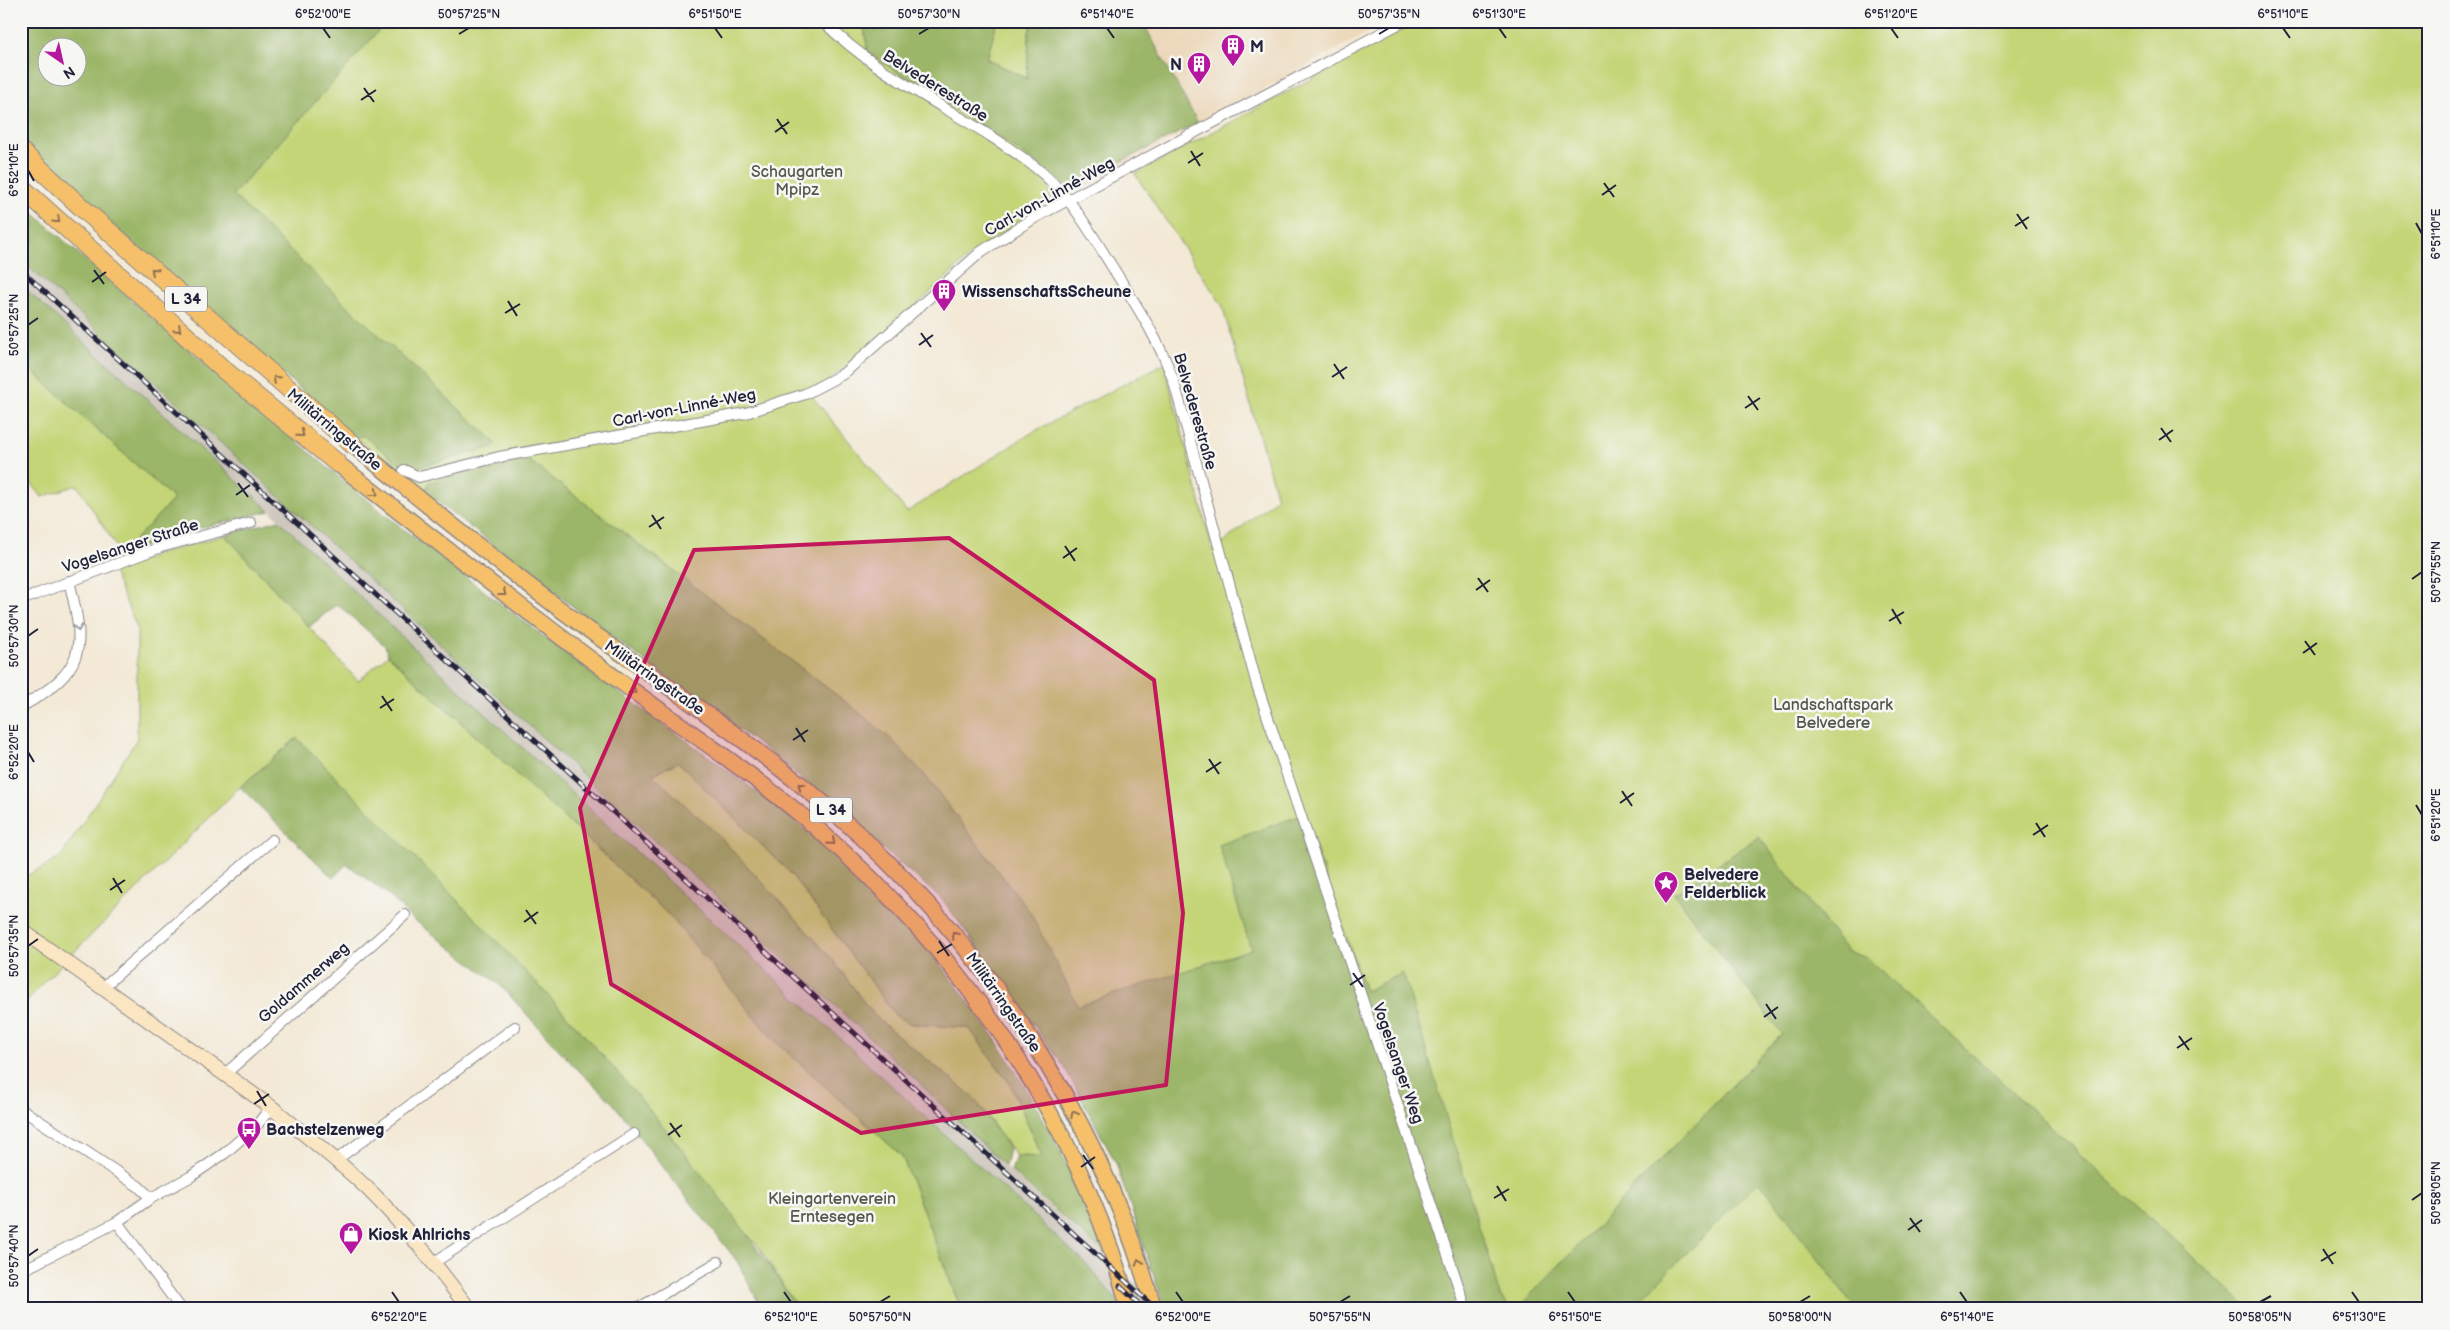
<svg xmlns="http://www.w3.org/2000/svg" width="2450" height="1330" font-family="'Balsamiq Sans',sans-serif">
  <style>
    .built { fill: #ecd8ba }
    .industrial { fill: #cbc3b8 }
    .green { fill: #c4d577; stroke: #737c59; fill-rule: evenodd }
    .forest { fill: #9bb668; stroke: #5e6c52; fill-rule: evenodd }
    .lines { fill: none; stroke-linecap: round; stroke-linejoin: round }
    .street-casing { stroke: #8a8688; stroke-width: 12 }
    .secondary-casing { stroke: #8a8688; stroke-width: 16 }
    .primary-casing { stroke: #8a8688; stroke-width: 18 }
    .highway-casing { stroke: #8a8688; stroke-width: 20 }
    .street { stroke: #fff; stroke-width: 10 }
    .secondary { stroke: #fbe6c4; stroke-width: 14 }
    .primary { stroke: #f6c06b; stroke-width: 15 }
    .highway { stroke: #f6c06b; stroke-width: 18 }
    .rail-casing { stroke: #22223b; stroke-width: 5 }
    .rail { stroke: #f6f6f2; stroke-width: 3; stroke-dasharray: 9; stroke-linecap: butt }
    .oneway { stroke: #8c7153 }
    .oneway2 { stroke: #9c9ca7 }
    .marked { fill: #c2185b; fill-opacity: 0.2; stroke: #c2185b; stroke-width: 4; stroke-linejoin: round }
    .ticks { fill: none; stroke: #22223b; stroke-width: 2 }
    .labels { text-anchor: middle; stroke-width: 5; stroke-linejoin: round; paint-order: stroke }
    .shield { fill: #f6f6f2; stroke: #626272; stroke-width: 1 }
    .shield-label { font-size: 15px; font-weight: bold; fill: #22223b }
    .poi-label { font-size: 16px; font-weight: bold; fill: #22223b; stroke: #f6f6f2; text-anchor: start }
    .street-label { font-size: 16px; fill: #22223b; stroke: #f6f6f2 }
    .park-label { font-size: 16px; fill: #53584d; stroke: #f6f6f2 }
    .neatline { fill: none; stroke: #22223b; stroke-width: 2 }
    .ticks-label { font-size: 12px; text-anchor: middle; fill: #22223b }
  </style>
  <rect width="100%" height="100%" fill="#f6f6f2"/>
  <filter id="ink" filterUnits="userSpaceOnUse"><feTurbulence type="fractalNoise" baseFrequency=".02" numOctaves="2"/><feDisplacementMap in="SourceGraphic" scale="10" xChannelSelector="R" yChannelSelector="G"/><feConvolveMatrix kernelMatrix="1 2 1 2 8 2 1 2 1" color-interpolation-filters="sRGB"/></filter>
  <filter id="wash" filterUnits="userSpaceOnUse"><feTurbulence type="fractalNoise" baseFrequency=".0096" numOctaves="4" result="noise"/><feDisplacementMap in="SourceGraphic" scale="20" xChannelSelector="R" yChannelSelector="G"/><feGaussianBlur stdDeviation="1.12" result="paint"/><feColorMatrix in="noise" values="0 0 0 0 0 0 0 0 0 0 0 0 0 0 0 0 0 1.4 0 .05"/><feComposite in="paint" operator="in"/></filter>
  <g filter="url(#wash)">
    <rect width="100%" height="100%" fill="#f3e9d6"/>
    <path class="built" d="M871 21H1389L1085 186 1013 135Z"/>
    <path class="industrial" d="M21 260 912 1076 1013 1174 1165 1309H1124L1086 1264 417 651 270 511 21 285Z"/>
    <path class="green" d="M21 21H863L868 53 1028 157 1048 185 1052 198 973 253 881 338 811 395 907 512 1033 432 1164 363 1213 551 1277 498 1222 305 1135 174 1419 21H2429V1309H1165L1116 1163 1065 1068 943 900 772 754 611 636 355 437 21 145ZM48 48H78V78H48Z
      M997 21H1033L1029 32 1028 79 987 59Z
      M21 361 174 499 121 554 77 485 42 497 21 470Z
      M225 535 358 681 388 655 670 916 773 1039 902 1156 961 1309H798L758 1246 297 738 240 787 41 985 21 1009V879L60 858 137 739V628L113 572 162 553Z
      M678 762 791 874 896 1016 912 1024 969 1028 1011 1085 1042 1157 1016 1156 974 1098 880 1021 866 1005 832 959 716 833 651 775Z"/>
    <path class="forest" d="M21 21H373L381 28 233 195 346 305 494 441 495 445 493 447 411 469 401 465 364 436 355 437 21 145ZM48 48H78V78H48Z
      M863 21H997L987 59 1027 79 1029 32 1033 21H1071L1076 24 1089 21H1142L1198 123 1068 188 1028 157 868 53Z
      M21 201C88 264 159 324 229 384 297 442 366 501 437 555 503 605 567 656 634 703 721 766 813 827 887 905 986 1007 1054 1123 1106 1255L1011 1171 1016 1156 1042 1157 1011 1085 969 1028 912 1024 896 1016 791 874 678 762 652 775 716 833 780 901 832 959 866 1005 880 1021 974 1098 1009 1148 1005 1166 912 1076 21 260Z
      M21 285 270 511 204 527 121 554 174 499 21 361Z
      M523 456 851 706 891 739 923 773 1030 912 1078 1006 1251 949 1219 845 1304 814 1365 991 1403 973 1500 1296 1509 1309H1165L1116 1163 1065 1068 943 900 772 754 611 636 425 492 429 482 520 461Z
      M279 520 417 651 1086 1264 1124 1309H961L902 1156 773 1039 670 916 388 655 385 646 337 604 309 627 225 535Z
      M297 738C474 918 660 1095 798 1309H762L737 1261 612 1102 574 1066 500 985 409 916 391 897 347 864 333 878 240 787Z
      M1759 837 1847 951 1867 958 2249 1309H1856L1759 1181 1631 1309H1517L1782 1034 1674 894Z"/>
  </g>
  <g filter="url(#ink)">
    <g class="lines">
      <defs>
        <path id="street" d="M823 21C884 83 967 114 1035 167 1070 194 1090 232 1113 268 1137 307 1159 339 1174 382L1257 685 1466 1309
          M404 470 419 477 499 457 746 413 805 394 843 374 982 251 1036 217 1404 21
          M21 600 161 547 251 523
          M21 707C86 670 86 649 69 581
          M102 988 272 840
          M224 1075 405 915
          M21 1109 138 1186 151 1198
          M335 1161 515 1027
          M117 1222 179 1306
          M433 1263 634 1134
          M21 1271 117 1222 151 1198 190 1177 225 1153 257 1125 271 1107
          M637 1309 718 1262"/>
        <path id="secondary" d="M21 930 271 1107C305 1135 342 1163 373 1194 408 1229 439 1269 469 1309"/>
        <path id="primary" d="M353 445C419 498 484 552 552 603 646 673 745 736 834 812 985 943 1099 1116 1154 1309
          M337 463C427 534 518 605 610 674 680 726 754 774 820 831 964 957 1080 1122 1129 1309"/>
        <path id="highway" d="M21 151 80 206 353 445
          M21 187 224 370 337 463"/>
      </defs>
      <use href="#street" class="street-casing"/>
      <use href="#secondary" class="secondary-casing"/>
      <use href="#primary" class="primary-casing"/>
      <use href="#highway" class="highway-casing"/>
      <use href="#street" class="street"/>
      <use href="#secondary" class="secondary"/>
      <use href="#primary" class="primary"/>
      <use href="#highway" class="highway"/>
      <defs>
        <path id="rail" d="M21 270 1156 1309
          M1120 1286 1144 1309"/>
      </defs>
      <use href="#rail" class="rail-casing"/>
      <use href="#rail" class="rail"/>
    </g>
    <defs><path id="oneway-chevron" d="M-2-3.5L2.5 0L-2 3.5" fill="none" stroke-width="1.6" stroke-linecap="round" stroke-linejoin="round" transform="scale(1.25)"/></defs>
    <g class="oneway">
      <use href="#oneway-chevron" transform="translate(57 220) rotate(43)"/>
      <use href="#oneway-chevron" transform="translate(154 271) rotate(-139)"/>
      <use href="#oneway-chevron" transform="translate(178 329) rotate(42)"/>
      <use href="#oneway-chevron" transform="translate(276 379) rotate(-137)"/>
      <use href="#oneway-chevron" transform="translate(301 434) rotate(39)"/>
      <use href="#oneway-chevron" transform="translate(375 493) rotate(38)"/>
      <use href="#oneway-chevron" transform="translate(503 593) rotate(38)"/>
      <use href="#oneway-chevron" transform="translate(633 691) rotate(36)"/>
      <use href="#oneway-chevron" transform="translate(801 786) rotate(-141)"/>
      <use href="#oneway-chevron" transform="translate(832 842) rotate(42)"/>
      <use href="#oneway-chevron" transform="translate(955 935) rotate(-130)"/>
      <use href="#oneway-chevron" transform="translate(1074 1114) rotate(-118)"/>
      <use href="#oneway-chevron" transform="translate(1139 1262) rotate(-110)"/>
    </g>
    <use class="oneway2" href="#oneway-chevron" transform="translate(78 628) rotate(84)"/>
  </g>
  <path class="marked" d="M949 538 1154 680 1183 913 1166 1085 861 1133 611 984 580 808 694 550Z"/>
  <path class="ticks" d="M323 28 330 38M715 28 722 38M1107 28 1114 38M1499 28 1506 38M1891 28 1898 38M2283 28 2290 38M459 34 469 28M919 34 929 28M1379 34 1389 28M364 88 374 102M361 100 376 90M777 119 787 134M775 132 789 122M1191 151 1200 166M1188 163 1203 153M28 170 34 181M1604 183 1614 197M1602 195 1616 185M2017 214 2027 229M2416 223 2422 234M2015 226 2029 217M94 270 104 284M92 282 106 272M508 301 517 316M505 313 520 304M28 325 38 318M921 333 931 347M919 345 933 335M1334 364 1344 379M1332 377 1347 367M1748 396 1758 410M1745 408 1760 398M2161 428 2171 442M2159 440 2173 430M238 483 248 497M236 495 250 485M652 515 661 529M649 527 664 517M1065 546 1075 561M1063 558 1077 548M1478 578 1488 592M2412 579 2422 572M1476 590 1490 580M1892 609 1901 624M1889 621 1904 612M28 636 38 629M2305 641 2315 655M2303 653 2317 643M382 696 392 711M380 708 394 699M796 728 805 742M793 740 808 730M28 752 34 762M1209 759 1219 774M1206 772 1221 762M1622 791 1632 806M1620 803 1634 793M2416 805 2422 815M2036 823 2045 837M2033 835 2048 825M113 878 122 893M110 890 125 880M526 910 536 924M524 922 538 912M939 941 949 956M28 946 38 939M937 953 952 944M1353 973 1363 987M1350 985 1365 975M1766 1004 1776 1019M1764 1017 1778 1007M2179 1036 2189 1050M2177 1048 2192 1038M257 1091 266 1106M254 1104 269 1094M670 1123 680 1137M668 1135 682 1125M1083 1155 1093 1169M1081 1167 1095 1157M1497 1186 1506 1201M1494 1198 1509 1189M2412 1200 2422 1193M1910 1218 1920 1232M1908 1230 1922 1220M2323 1249 2333 1264M28 1256 38 1249M2321 1261 2336 1252M392 1292 399 1302M784 1292 791 1302M1176 1292 1183 1302M1568 1292 1575 1302M1960 1292 1967 1302M2352 1292 2359 1302M880 1302 890 1296M1340 1302 1350 1296M1800 1302 1810 1296M2260 1302 2271 1296"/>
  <defs>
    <symbol id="building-pin" viewBox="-11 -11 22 30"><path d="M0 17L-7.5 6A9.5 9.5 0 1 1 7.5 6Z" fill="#b5179e" stroke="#f6f6f2"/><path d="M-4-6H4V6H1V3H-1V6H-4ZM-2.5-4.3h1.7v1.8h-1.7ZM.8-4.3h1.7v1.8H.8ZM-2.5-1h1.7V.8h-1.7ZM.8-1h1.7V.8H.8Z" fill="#fff"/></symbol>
    <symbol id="sight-pin" viewBox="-11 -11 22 30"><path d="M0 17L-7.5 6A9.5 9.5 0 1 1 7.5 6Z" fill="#b5179e" stroke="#f6f6f2"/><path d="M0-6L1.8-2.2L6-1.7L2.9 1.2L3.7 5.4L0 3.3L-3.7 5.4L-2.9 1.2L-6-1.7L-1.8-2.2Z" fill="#fff"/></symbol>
    <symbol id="bus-pin" viewBox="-11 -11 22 30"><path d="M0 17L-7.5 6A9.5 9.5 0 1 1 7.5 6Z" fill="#b5179e" stroke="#f6f6f2"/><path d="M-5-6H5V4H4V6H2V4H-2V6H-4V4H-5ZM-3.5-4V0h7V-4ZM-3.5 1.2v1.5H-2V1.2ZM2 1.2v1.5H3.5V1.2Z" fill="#fff"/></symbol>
    <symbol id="shop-pin" viewBox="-11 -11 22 30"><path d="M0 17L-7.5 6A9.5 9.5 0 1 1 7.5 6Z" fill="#b5179e" stroke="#f6f6f2"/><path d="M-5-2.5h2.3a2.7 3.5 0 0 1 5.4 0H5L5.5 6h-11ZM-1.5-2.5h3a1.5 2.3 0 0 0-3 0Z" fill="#fff"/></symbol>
  </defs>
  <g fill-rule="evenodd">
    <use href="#building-pin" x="1219" y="32" width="28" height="38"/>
    <use href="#building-pin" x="1185" y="50" width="28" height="38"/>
    <use href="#building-pin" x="930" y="277" width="28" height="38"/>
    <use href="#sight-pin" x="1652" y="869" width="28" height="38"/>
    <use href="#bus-pin" x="235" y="1115" width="28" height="38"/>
    <use href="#shop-pin" x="337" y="1220" width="28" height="38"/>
  </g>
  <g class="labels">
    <g class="shield">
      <rect x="165" y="286.5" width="42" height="25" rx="4"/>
      <rect x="810" y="797.5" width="42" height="25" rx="4"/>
    </g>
    <g class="shield-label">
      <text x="186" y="304">L 34</text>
      <text x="831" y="815">L 34</text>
    </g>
    <g class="poi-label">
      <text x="1250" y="52">M</text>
      <text x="1182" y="70" text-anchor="end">N</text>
      <text x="962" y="297">WissenschaftsScheune</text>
      <text x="1684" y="880">Belvedere<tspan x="1684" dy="18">Felderblick</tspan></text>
      <text x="266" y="1135">Bachstelzenweg</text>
      <text x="368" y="1240">Kiosk Ahlrichs</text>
    </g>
    <g class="street-label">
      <text transform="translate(936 85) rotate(32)" y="6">Belvederestraße</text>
      <text transform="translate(1049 196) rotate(-29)" y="6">Carl-von-Linné-Weg</text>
      <text transform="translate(684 407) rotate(-11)" y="6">Carl-von-Linné-Weg</text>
      <text transform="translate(1196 411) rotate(74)" y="6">Belvederestraße</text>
      <text transform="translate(335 429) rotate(40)" y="6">Militärringstraße</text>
      <text transform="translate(130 545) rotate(-18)" y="6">Vogelsanger Straße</text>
      <text transform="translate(655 677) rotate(35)" y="6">Militärringstraße</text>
      <text transform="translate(303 982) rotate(-41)" y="6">Goldammerweg</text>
      <text transform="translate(1004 1002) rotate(55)" y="6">Militärringstraße</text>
      <text transform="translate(1399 1063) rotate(71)" y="6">Vogelsanger Weg</text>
    </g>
    <g class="park-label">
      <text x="797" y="177">Schaugarten<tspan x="797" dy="18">Mpipz</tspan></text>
      <text x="1833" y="710">Landschaftspark<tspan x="1833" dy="18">Belvedere</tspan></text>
      <text x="832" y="1204">Kleingartenverein<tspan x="832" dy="18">Erntesegen</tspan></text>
    </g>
  </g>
  <rect width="2450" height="1330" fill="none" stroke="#f6f6f2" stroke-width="55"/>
  <g transform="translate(62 62) rotate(146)"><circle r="24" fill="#f6f6f2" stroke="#a1a1a9"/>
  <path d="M0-4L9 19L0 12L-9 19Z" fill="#b5179e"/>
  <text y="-8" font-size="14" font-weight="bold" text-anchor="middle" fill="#22223b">N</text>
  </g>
  <rect x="28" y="28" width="2394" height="1274" class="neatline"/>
  <g class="ticks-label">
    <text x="323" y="18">6°52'00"E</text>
    <text x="469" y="18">50°57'25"N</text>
    <text x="715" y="18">6°51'50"E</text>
    <text x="929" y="18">50°57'30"N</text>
    <text x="1107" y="18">6°51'40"E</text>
    <text x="1389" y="18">50°57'35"N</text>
    <text x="1499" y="18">6°51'30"E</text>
    <text x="1891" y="18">6°51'20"E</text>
    <text x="2283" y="18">6°51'10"E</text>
    <text transform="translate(14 170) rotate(-90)" y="4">6°52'10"E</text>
    <text transform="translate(2436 234) rotate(-90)" y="4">6°51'10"E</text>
    <text transform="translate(14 325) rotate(-90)" y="4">50°57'25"N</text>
    <text transform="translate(2436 572) rotate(-90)" y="4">50°57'55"N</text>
    <text transform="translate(14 636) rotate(-90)" y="4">50°57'30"N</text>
    <text transform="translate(14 752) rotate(-90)" y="4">6°52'20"E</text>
    <text transform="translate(2436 815) rotate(-90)" y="4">6°51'20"E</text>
    <text transform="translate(14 946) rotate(-90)" y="4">50°57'35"N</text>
    <text transform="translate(2436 1193) rotate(-90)" y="4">50°58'05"N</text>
    <text transform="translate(14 1256) rotate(-90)" y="4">50°57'40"N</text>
    <text x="399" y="1321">6°52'20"E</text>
    <text x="791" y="1321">6°52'10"E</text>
    <text x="880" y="1321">50°57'50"N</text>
    <text x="1183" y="1321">6°52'00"E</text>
    <text x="1340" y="1321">50°57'55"N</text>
    <text x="1575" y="1321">6°51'50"E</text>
    <text x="1800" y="1321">50°58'00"N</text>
    <text x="1967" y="1321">6°51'40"E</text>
    <text x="2260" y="1321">50°58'05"N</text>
    <text x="2359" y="1321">6°51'30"E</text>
  </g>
</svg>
